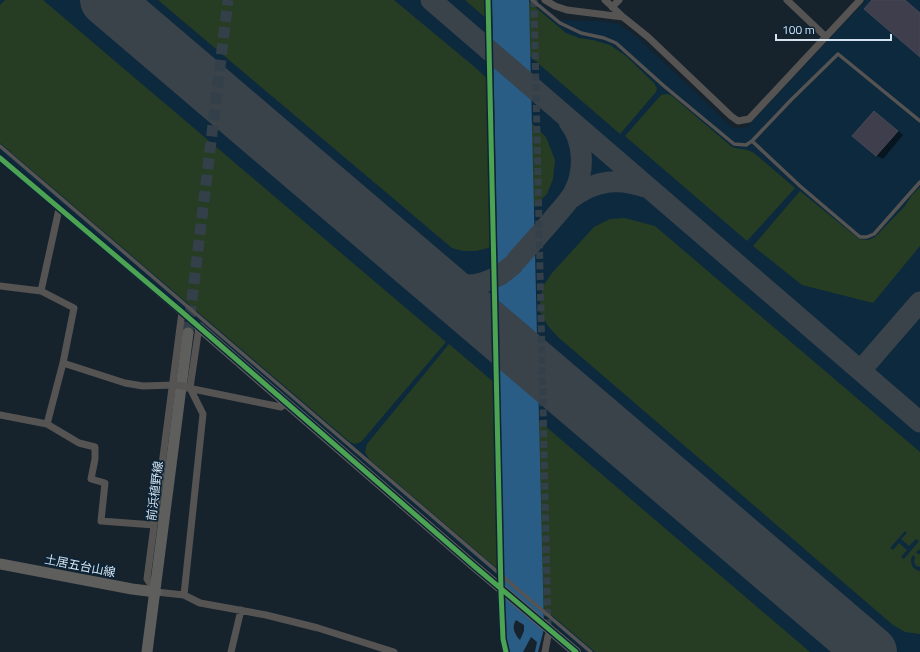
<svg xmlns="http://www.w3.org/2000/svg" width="920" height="652" font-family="'Titillium Web','Noto Sans JP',sans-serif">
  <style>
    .built { fill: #0d293d }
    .green { fill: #263d24; fill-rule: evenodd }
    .water { fill: #2a5d86; fill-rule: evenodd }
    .shadow { fill: #0007 }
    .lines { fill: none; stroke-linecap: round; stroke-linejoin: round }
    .taxiway { stroke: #3a424a; stroke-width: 21 }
    .runway { stroke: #3a424a; stroke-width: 52 }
    .building { fill: #3f3e4c; stroke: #474953 }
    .street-tunnel { stroke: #33404a; stroke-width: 7; stroke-dasharray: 7 3.5; stroke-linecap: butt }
    .primary-tunnel { stroke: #33404a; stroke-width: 11; stroke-dasharray: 11 5.5; stroke-linecap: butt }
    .lane { stroke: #565353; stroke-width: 3.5 }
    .street { stroke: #565353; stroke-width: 7 }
    .secondary { stroke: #625f5d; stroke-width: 10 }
    .primary { stroke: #5e5e5d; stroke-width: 11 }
    .street-bridge { stroke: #565353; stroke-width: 7 }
    .cycleway-casing { stroke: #0d2436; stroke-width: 8 }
    .cycleway { stroke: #4ca352; stroke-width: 5 }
    .labels { text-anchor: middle; stroke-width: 3.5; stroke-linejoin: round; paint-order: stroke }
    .street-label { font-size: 12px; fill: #d5e3f0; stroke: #0d2436 }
  </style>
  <rect width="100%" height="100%" fill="#16232d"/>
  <path class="built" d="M0 0H537L560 20 598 21 619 24 637 37 733 128H746L866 0H920V652H585L0 152Z"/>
  <path class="green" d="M5 0H43L446 342 361 442 355 444 350 442 0 143V5Z
    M158 0H394L477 69 546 137 555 160 553 179 547 194 499 242 488 248 476 251H463L452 248Z
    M465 0H527L566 33 579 38 593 40 610 45 626 56 654 83 657 88 656 92 620 134Z
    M666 94 671 95 732 147C740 150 747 148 754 153L795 188 747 241 625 136 661 95Z
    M920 187V246L873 303 802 285 753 246 800 191 859 239 868 240 875 237 905 206 912 195Z
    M625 218 655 226 920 452V549L916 552 918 554H920V567L916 566 914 562 915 557 913 555 911 559C911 565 913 570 920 571V634L905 632 893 625 558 337 548 326 540 312V300L543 286 552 273 594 227 610 219ZM905 531 907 533 901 539 909 546 916 539 919 541 904 559 901 557 907 550 899 543 893 550 890 548Z
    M449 344 810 652H595L369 459 365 452 367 444Z"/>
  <path class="water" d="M492 0H529L544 629 538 652H535L537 642 531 637 523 652H510L505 636ZM516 620 524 625V631L520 640C515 635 511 627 516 620Z"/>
  <path class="shadow" d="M874 112 880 116 903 135 883 159 877 156 854 136Z"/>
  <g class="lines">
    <path class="taxiway" d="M431 0 920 422
      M570 199C595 180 618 177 648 188
      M516 261C528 247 541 233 553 219 560 210 569 202 574 192 585 171 584 141 569 122
      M420 268C444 285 470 292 498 276 504 273 508 268 513 265
      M861 370 920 302
      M861 644 871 652"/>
    <path class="runway" d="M106 0 871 652"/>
  </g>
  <path class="building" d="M872 0H905L920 13V57L864 9Z
    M874 111 898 131 876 156 852 136Z"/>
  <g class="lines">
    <path class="street-tunnel" d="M488 0 501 592
      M534 0 548 630"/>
    <path class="primary-tunnel" d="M188 333 228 0"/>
    <path class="lane" d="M532 0 560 23 581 33 604 38 616 43 664 86 734 144 746 145 752 141 791 100 838 54 920 121
      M752 141 800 186 860 237H867L874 234 920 182
      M0 146 591 652"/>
    <path class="street" d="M545 0 555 6 567 10 623 17 648 37 731 116 738 121 749 119 860 0
      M605 0 623 17
      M787 0 826 37
      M612 7 619 0
      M0 158 199 327 190 388 203 414 184 595
      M0 286 41 291 74 308 63 363 47 424
      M41 291 59 209
      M182 312 147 579 156 592 184 595 200 603 266 615 318 628 394 652
      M63 363 125 383 143 386 175 385
      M188 388 281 407 286 403
      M0 415 47 424 79 443 95 447V459L91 479 105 483 101 521 154 525
      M501 592 503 639 506 652
      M231 652 241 610
      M545 652 548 636"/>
    <path class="secondary" d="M199 327 473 565 576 652"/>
    <path class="primary" d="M0 564 132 589 156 592
      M147 652 188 333"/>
    <path class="street-bridge" d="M175 385 188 387"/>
    <defs>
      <path id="cycleway" d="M488 0 501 592 503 639 506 652
        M0 158 182 312 473 565 576 652"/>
    </defs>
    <use href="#cycleway" class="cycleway-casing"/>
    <use href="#cycleway" class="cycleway"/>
  </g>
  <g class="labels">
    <g class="street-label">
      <text transform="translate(155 491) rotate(-83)" y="4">前浜植野線</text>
      <text transform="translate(80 566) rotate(11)" y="4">土居五台山線</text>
    </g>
  </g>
  <path d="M776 34v6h115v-6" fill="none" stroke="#d5e3f0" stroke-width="2"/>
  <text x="782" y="34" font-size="12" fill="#d5e3f0" stroke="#0d2436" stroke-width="3" paint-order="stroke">100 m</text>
</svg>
